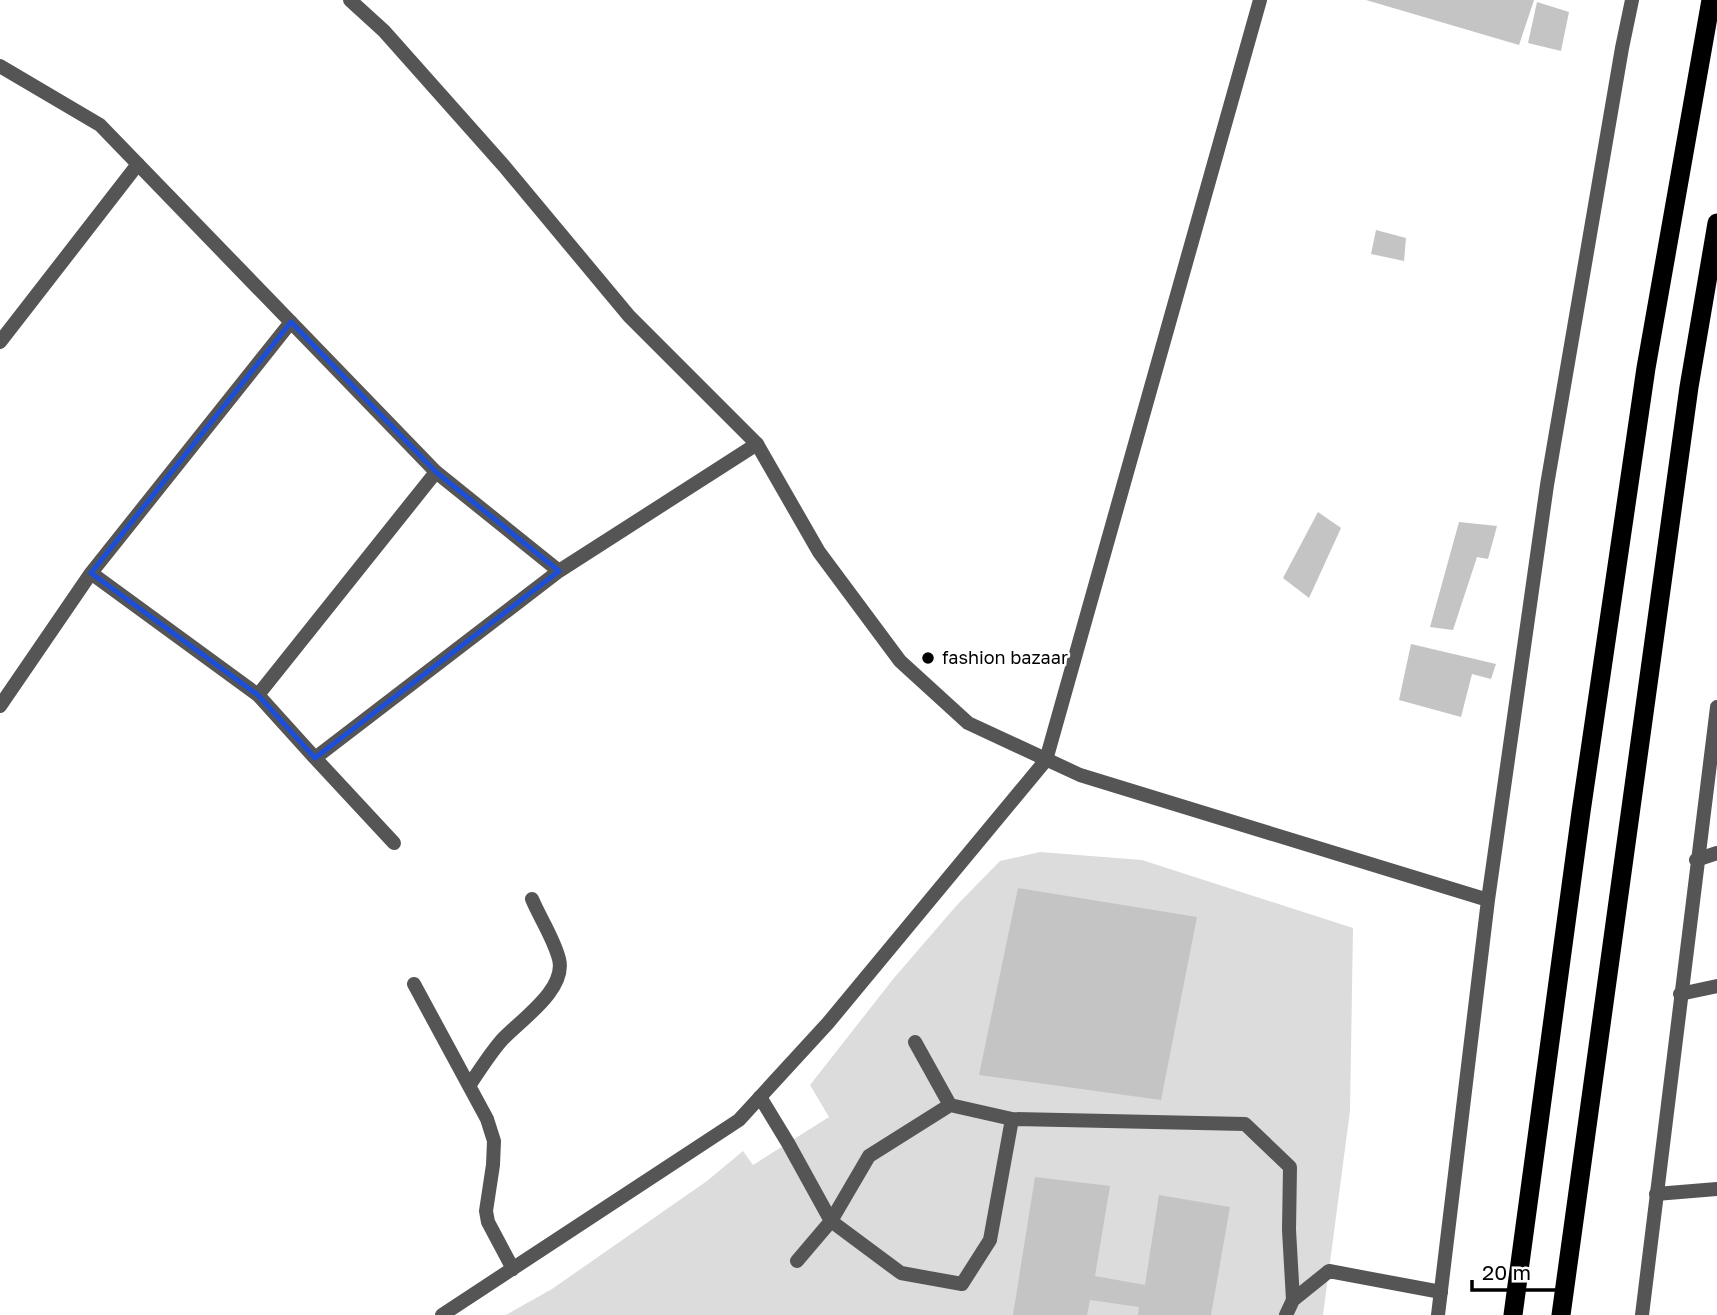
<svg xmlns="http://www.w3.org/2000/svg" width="1717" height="1315" font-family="'Golos Text',sans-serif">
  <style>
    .green { fill: #dcdcdc }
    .building { fill: #c4c4c4 }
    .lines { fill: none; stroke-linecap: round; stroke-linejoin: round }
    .service { stroke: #555; stroke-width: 14 }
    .minor { stroke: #555; stroke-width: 14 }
    .tertiary { stroke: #555; stroke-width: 14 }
    .trunk { stroke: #000; stroke-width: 19 }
    .marked { fill: none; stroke: #1d4ed8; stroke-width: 5; stroke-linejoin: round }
    .poi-dot { fill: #000; stroke: #fff; stroke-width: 2.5 }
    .labels { text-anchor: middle; stroke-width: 5; stroke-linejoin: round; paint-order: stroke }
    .poi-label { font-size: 18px; fill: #000; stroke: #fff; text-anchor: start }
  </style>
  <rect width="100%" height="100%" fill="#fff"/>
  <path class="green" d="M1040 852 1142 860 1353 928 1350 1111 1323 1315H506L552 1289 707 1181 743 1151 753 1165 829 1117 810 1085 894 978 957 905 1000 861Z"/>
  <path class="building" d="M1366 0H1534L1519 45Z
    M1537 2 1569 12 1561 51 1528 43Z
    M1376 230 1406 238 1404 261 1371 254Z
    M1318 512 1341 528 1309 598 1283 578Z
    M1459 522 1497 526 1488 559 1477 557 1453 630 1430 627Z
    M1411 644 1496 664 1491 679 1472 674 1461 717 1399 700Z
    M1018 888 1197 917 1161 1100 979 1075Z
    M1035 1177 1110 1186 1095 1276 1145 1285 1159 1195 1230 1207 1211 1315H1138L1139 1307 1090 1300 1087 1315H1013Z"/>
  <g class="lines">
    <path class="service" d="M1680 994 1717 986
      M915 1042 950 1105 1012 1119 1245 1124 1290 1167 1289 1230 1293 1300
      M760 1097 788 1143 831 1221 797 1261
      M950 1105 869 1156 831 1221 901 1273 962 1284 990 1240 1012 1119
      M1656 1194 1717 1189
      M1286 1315 1293 1300 1329 1271 1441 1292"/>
    <path class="minor" d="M0 66 100 125 436 472 559 571
      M0 342 138 164
      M436 472 258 695 315 758 559 571 757 444
      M258 695 91 573 291 322
      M0 706 91 573
      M315 758 394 843
      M414 984 487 1119 494 1141 493 1165 486 1211 488 1222 513 1269
      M469 1086C479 1071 489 1055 501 1041 519 1021 567 990 559 959 554 939 540 918 532 899
      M442 1315 739 1120 828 1023 1046 760 1260 0"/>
    <path class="tertiary" d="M350 0 384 31 504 166 629 316 757 444 819 552 900 661 968 723 1080 775 1488 900
      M1696 860 1717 853
      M1438 1315 1488 900 1547 485 1622 48 1632 0
      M1642 1315 1717 707"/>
    <path class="trunk" d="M1513 1315 1581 812 1646 368 1711 0
      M1561 1315 1689 387 1717 223"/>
  </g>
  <path class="marked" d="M291 322 436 472 559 571 315 758 258 695 91 573Z"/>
  <circle class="poi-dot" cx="928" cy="658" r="7"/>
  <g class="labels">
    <g class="poi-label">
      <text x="942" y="664">fashion bazaar</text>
    </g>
  </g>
  <path d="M1472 1280v10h93v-10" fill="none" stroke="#000000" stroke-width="3.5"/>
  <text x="1482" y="1280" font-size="21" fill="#000000" stroke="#ffffff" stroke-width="5" paint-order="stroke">20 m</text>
</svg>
